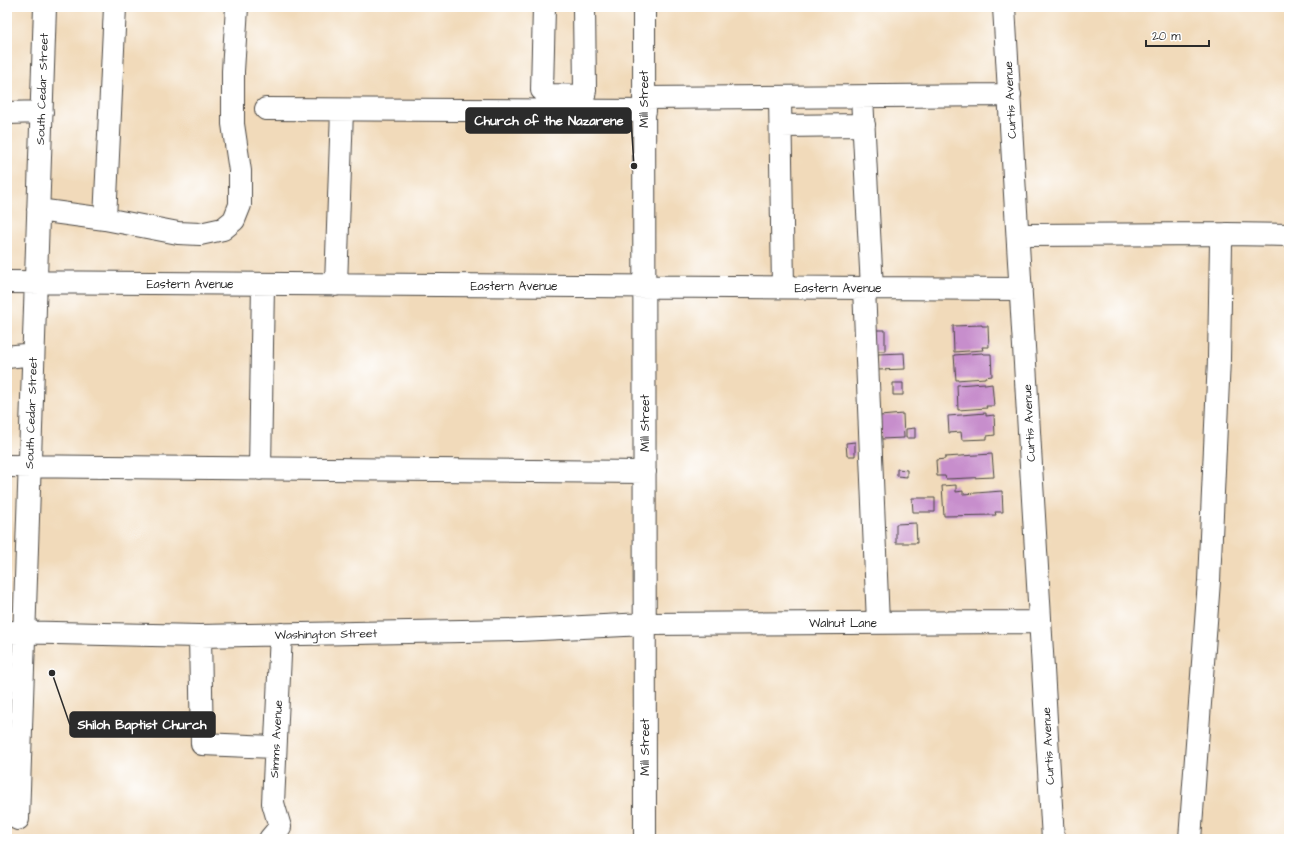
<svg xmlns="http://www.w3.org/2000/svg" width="1296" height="846" font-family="'Architects Daughter',sans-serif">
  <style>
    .building { fill: #c78ecc }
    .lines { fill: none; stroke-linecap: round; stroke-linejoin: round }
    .minor-casing { stroke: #494540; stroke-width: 24 }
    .minor { stroke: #fff; stroke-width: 22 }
    .labels { text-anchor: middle; stroke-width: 3; stroke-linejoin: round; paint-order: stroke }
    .street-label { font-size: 12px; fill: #2b2b2b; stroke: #fff }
    .leader { fill: none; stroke: #2b2b2b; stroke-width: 1.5 }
    .callout-dot { fill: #2b2b2b; stroke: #fff; stroke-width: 1.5 }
    .callout { fill: #2b2b2b; stroke: #2b2b2b; stroke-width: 1.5 }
    .callout-label { font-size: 13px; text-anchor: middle; font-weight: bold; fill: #fff }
  </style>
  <rect width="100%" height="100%" fill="#fff"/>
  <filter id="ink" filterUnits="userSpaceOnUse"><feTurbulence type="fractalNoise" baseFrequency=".025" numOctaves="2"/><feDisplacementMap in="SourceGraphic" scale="8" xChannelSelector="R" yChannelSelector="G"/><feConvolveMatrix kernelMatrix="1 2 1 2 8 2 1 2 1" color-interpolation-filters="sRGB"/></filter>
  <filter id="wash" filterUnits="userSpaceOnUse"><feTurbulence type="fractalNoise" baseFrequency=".012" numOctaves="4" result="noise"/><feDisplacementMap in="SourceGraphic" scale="16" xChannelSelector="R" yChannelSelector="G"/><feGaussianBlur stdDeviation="0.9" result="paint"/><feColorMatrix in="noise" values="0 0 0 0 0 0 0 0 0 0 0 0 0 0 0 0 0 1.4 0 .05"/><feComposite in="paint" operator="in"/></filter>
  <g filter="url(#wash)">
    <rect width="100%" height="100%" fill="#f1daba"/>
    <g id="blocks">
      <path class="building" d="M982 325V326H988L989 347H982L983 350 954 352 953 326Z
        M868 330H885V351H868Z
        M904 353 905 369 878 370V354Z
        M982 353 983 354H991L992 376 985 377V378L956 380 954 355Z
        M893 383H903V395H893Z
        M985 383V385L992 384 994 406H986L987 408 958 410 957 385Z
        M986 413V416L994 415 995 435 987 436V439L962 440 961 432 949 433 948 416Z
        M903 414 904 438 881 439 880 416Z
        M915 428V438H906V429Z
        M855 442V456H847L846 443Z
        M992 454 994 477 946 479 945 476H937L936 460 945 459V457Z
        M897 469 907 470V477L897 476Z
        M956 485V492L963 491V494L1002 491 1003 512H995L996 515 944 516 942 486Z
        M912 498H935V512H913Z
        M916 523 917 543H896V524Z"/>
    </g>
  </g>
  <g filter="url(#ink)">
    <use href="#blocks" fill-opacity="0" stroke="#494540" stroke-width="1"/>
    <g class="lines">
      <defs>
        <path id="minor" d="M544 7 542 90 550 95 584 96 585 90 584 7
          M644 7 645 839
          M1004 7 1053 839
          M780 97 783 287
          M862 97 872 288
          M644 98 1010 95
          M266 109 645 111
          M7 113 42 112
          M781 126 864 125
          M38 210 105 219 115 7
          M105 219 178 233 200 234 223 229 234 220 240 205V171L233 124V71L237 7
          M1018 235 1226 234
          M7 282 1021 289
          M336 285 342 110
          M864 288 878 623
          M7 357 33 354
          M7 466 645 472
          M260 469 263 284
          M7 632 200 636 520 630 645 624 1040 622
          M200 636 202 744 275 747
          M18 819 45 7
          M270 839 280 827 273 803 281 634
          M1190 839 1209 581 1219 359 1221 243 1226 234 1289 235"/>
      </defs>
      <use href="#minor" class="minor-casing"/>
      <use href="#minor" class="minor"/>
    </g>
  </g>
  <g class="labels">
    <g class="street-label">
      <text transform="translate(42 89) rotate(-88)" y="4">South Cedar Street</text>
      <text transform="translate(644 99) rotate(-90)" y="4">Mill Street</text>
      <text transform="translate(1010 100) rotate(-93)" y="4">Curtis Avenue</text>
      <text x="190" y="288">Eastern Avenue</text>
      <text x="514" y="290">Eastern Avenue</text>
      <text x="838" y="292">Eastern Avenue</text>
      <text transform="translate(31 413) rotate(-88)" y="4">South Cedar Street</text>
      <text transform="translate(645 423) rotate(-90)" y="4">Mill Street</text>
      <text transform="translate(1029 423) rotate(-93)" y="4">Curtis Avenue</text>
      <text x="843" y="627">Walnut Lane</text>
      <text transform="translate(326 634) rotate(-1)" y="4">Washington Street</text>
      <text transform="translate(276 739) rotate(-87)" y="4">Simms Avenue</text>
      <text transform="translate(1048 746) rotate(-93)" y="4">Curtis Avenue</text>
      <text transform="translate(645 747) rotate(-90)" y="4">Mill Street</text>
    </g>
  </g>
  <path class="leader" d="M634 166L631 120M52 673L70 725"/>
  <g class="callout-dot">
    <circle cx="634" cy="166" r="4"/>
    <circle cx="52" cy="673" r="4"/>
  </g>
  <g class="callout">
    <rect x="466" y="108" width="165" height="25" rx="4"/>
    <rect x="70" y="712" width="145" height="25" rx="4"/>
  </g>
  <g class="callout-label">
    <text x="549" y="125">Church of the Nazarene</text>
    <text x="142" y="729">Shiloh Baptist Church</text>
  </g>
  <rect width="1296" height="846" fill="none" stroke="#fff" stroke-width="24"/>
  <path d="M1146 40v6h63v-6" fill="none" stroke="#2b2b2b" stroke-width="2"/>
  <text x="1152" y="40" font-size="12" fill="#2b2b2b" stroke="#ffffff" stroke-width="3" paint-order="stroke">20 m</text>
</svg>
